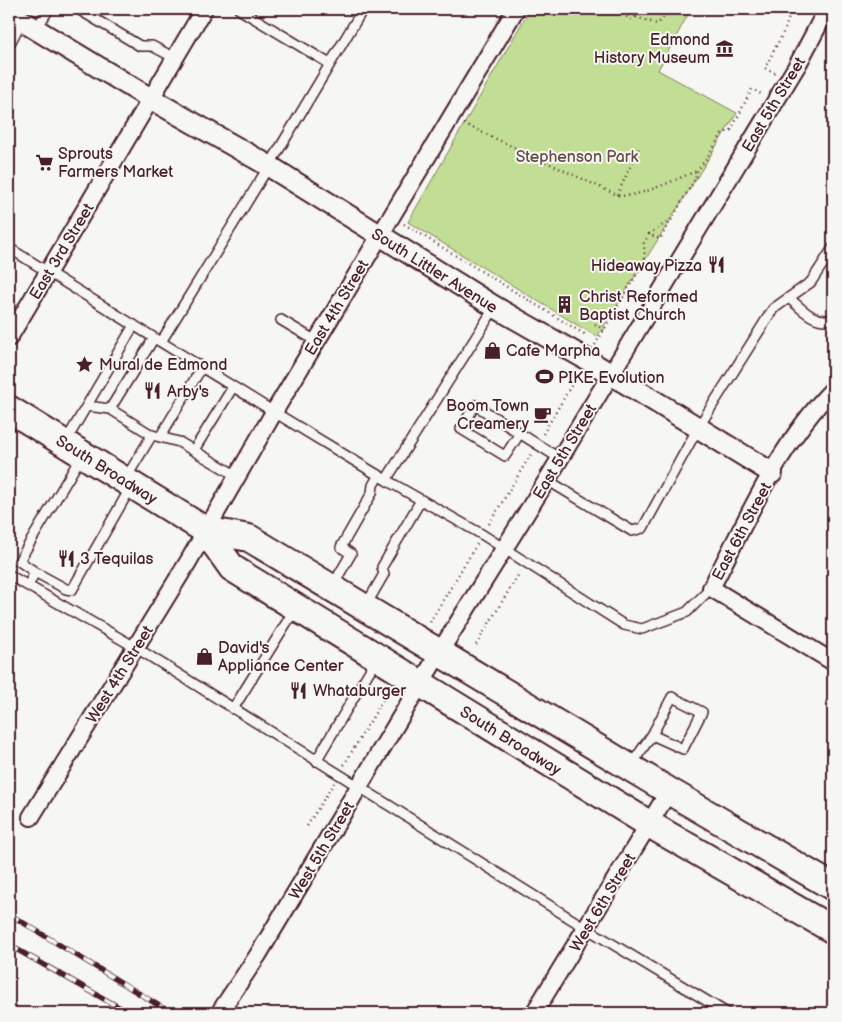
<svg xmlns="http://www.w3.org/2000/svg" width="842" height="1022" font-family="'Balsamiq Sans',sans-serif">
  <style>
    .green { fill: #c2dd94; stroke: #867e60 }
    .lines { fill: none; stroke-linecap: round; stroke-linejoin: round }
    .service-casing { stroke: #4a1f2b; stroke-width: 12 }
    .minor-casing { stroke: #4a1f2b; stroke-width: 20 }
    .tertiary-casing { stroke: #4a1f2b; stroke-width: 24 }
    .primary-casing { stroke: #4a1f2b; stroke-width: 30 }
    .path { stroke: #4a1f2b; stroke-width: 2.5; stroke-dasharray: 1 4; stroke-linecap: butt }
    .service { stroke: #f6f6f2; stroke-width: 9 }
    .minor { stroke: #f6f6f2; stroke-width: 16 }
    .tertiary { stroke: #f6f6f2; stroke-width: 20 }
    .primary { stroke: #f6f6f2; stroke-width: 26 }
    .rail-casing { stroke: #4a1f2b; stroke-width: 5.5 }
    .rail { stroke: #f6f6f2; stroke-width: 4; stroke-dasharray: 11; stroke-linecap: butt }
    .labels { text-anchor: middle; stroke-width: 4; stroke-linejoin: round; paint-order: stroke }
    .poi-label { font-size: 16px; fill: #4a1f2b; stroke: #f6f6f2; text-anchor: start }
    .street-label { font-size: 16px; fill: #4a1f2b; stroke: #f6f6f2 }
    .park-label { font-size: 16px; fill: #684e45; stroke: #f6f6f2 }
  </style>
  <rect width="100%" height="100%" fill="#f6f6f2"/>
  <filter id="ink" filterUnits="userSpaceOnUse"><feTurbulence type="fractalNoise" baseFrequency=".02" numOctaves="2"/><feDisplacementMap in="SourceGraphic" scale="10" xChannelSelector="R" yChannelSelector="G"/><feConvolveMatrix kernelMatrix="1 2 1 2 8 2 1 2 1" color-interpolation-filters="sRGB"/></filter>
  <g filter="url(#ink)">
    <path class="green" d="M530 9H691L658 70 737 113 597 337 408 222Z"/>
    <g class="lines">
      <defs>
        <path id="service" d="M78 9 140 46H152L175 58
          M239 9 330 64
          M36 29 49 9
          M9 45 22 21
          M9 248 274 412 386 480 483 535 624 625 642 629 687 612 711 588
          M789 298C802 309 814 324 833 319
          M281 320 316 341
          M161 342 269 166 363 9
          M87 406 110 409 152 435 179 442 237 476
          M110 409 154 338
          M520 433 505 456 461 429 475 405 559 458
          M160 437 202 367
          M66 441 134 325
          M194 450 233 387
          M126 478 152 435
          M386 480 495 307
          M547 480 632 531 643 528 698 428 773 309 811 282 833 248
          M35 572 66 589 72 590 131 487
          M9 575 135 647 576 922 727 1013
          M333 585 351 554 341 547 372 493 373 485 379 475
          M28 586 35 572 19 561 81 457
          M366 605 384 574 382 567 421 500
          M233 709 295 609
          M316 761 376 660
          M631 765 652 735 672 697 702 712 683 749 652 735"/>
        <path id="minor" d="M9 338 204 9
          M833 389C779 444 747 520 711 588L833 662
          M31 817 188 562 274 412 516 9
          M219 1013 258 955 439 653 547 480 798 64 827 9
          M534 1013 669 791"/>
        <path id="tertiary" d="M9 13 151 99 269 166 495 307 586 359 772 473"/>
        <path id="primary" d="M9 409 205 530 249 538 669 791 833 887
          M205 530 232 568 649 824 833 930"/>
      </defs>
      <use href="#service" class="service-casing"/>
      <use href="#minor" class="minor-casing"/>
      <use href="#tertiary" class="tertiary-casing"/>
      <use href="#primary" class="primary-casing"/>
      <path class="path" d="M781 9 809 13
        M626.5 15a4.5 4.5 0 1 1 9 0a4.5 4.5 0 1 1-9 0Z
        M636 17 657 24 662 20 668 9
        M775 73 765 68 785 29 791 11
        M464 124 617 195C636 200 677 178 697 171
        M617 195 639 148
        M404 224 584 334V337
        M649 234 669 221
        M595 324 604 330
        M595 345 645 260 644 243 649 234 660 239 695 179 697 171 706 159 722 134 731 130 752 89 761 94
        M543 434 578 374
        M489 524 531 454
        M430 622 477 544
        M476 645 520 572
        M344 765 390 688
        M307 826 334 783"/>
      <use href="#service" class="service"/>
      <use href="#minor" class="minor"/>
      <use href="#tertiary" class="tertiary"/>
      <use href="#primary" class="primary"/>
      <defs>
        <path id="rail" d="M9 914 171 1013
          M9 945 129 1013"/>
      </defs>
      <use href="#rail" class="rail-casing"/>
      <use href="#rail" class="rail"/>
    </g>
  </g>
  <defs>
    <symbol id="museum-bare" viewBox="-9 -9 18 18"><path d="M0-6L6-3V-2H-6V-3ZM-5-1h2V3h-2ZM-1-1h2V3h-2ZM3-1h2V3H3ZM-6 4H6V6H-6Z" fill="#4a1f2b" stroke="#f6f6f2" stroke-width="2.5" paint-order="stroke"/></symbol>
    <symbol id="supermarket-bare" viewBox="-9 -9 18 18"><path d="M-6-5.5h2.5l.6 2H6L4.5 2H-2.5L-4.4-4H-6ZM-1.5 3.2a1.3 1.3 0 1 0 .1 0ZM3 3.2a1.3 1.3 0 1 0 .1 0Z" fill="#4a1f2b" stroke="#f6f6f2" stroke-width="2.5" paint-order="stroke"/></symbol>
    <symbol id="restaurant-bare" viewBox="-9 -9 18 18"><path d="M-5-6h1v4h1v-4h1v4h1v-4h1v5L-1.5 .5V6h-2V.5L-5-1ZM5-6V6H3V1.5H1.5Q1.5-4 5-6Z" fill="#4a1f2b" stroke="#f6f6f2" stroke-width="2.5" paint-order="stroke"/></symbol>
    <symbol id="building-bare" viewBox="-9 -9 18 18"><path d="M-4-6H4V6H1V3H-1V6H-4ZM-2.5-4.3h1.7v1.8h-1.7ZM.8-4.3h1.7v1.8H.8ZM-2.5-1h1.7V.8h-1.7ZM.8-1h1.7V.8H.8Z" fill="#4a1f2b" stroke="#f6f6f2" stroke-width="2.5" paint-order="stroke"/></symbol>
    <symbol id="shop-bare" viewBox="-9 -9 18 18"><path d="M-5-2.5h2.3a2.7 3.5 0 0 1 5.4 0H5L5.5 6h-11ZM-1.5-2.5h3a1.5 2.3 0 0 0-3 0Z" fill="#4a1f2b" stroke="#f6f6f2" stroke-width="2.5" paint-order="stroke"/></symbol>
    <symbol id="sight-bare" viewBox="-9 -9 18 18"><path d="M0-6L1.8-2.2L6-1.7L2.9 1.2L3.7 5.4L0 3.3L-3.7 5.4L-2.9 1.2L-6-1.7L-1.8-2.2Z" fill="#4a1f2b" stroke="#f6f6f2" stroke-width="2.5" paint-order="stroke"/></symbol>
    <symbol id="stadium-bare" viewBox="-9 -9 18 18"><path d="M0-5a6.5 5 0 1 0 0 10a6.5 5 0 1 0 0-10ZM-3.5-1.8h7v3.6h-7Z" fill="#4a1f2b" stroke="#f6f6f2" stroke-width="2.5" paint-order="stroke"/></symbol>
    <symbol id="cafe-bare" viewBox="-9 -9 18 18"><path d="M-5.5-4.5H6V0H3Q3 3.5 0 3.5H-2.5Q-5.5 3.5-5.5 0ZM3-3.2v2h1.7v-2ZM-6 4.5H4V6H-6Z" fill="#4a1f2b" stroke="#f6f6f2" stroke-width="2.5" paint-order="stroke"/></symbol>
  </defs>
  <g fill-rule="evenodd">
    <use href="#museum-bare" x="712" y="36" width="25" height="25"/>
    <use href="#supermarket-bare" x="32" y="150" width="25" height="25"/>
    <use href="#restaurant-bare" x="704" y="252" width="25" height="25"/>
    <use href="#building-bare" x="552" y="292" width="25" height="25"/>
    <use href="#shop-bare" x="480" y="338" width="25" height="25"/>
    <use href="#sight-bare" x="72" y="352" width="25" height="25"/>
    <use href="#stadium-bare" x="532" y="364" width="25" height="25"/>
    <use href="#restaurant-bare" x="140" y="378" width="25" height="25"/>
    <use href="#cafe-bare" x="530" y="402" width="25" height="25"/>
    <use href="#restaurant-bare" x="54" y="546" width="25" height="25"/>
    <use href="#shop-bare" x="192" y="644" width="25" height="25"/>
    <use href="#restaurant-bare" x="286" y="678" width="25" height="25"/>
  </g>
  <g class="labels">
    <g class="poi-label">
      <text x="710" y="45" text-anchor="end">Edmond<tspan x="710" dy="18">History Museum</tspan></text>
      <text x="58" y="159">Sprouts<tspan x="58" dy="18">Farmers Market</tspan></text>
      <text x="702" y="271" text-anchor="end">Hideaway Pizza</text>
      <text x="579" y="302">Christ Reformed<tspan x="579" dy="18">Baptist Church</tspan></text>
      <text x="506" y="356">Cafe Marpha</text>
      <text x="99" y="370">Mural de Edmond</text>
      <text x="558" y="383">PIKE Evolution</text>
      <text x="167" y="397">Arby's</text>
      <text x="529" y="411" text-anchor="end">Boom Town<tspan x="529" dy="18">Creamery</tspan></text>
      <text x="80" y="564">3 Tequilas</text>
      <text x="218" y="653">David's<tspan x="218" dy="18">Appliance Center</tspan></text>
      <text x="313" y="696">Whataburger</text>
    </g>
    <g class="street-label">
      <text transform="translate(773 104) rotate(-59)" y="6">East 5th Street</text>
      <text transform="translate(61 251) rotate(-59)" y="6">East 3rd Street</text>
      <text transform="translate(435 270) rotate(32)" y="6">South Littler Avenue</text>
      <text transform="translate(336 307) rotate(-59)" y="6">East 4th Street</text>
      <text transform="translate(564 451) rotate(-59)" y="6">East 5th Street</text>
      <text transform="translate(107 469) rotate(32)" y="6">South Broadway</text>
      <text transform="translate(741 531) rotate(-62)" y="6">East 6th Street</text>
      <text transform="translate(119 674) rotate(-58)" y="6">West 4th Street</text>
      <text transform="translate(511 740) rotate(32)" y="6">South Broadway</text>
      <text transform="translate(321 850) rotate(-59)" y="6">West 5th Street</text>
      <text transform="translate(602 902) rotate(-59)" y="6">West 6th Street</text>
    </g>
    <g class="park-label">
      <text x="577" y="162">Stephenson Park</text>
    </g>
  </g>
  <rect width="842" height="1022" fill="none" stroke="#f6f6f2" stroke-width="30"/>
  <rect x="15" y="15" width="812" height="992" fill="none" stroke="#4a1f2b" stroke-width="2" filter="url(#ink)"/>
</svg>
